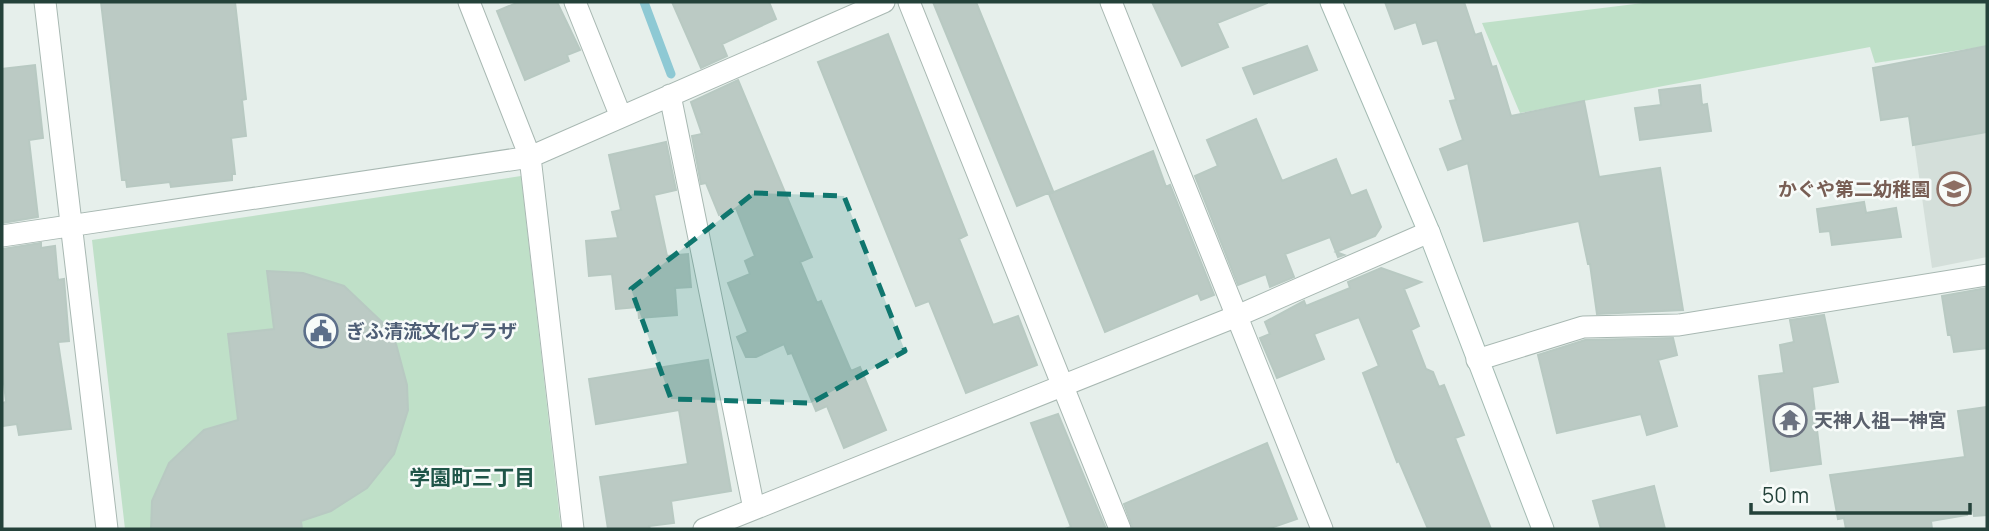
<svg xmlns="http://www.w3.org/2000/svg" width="1989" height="531" font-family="Manrope,'Noto Sans JP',sans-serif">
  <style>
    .built { fill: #d4dfda }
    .green { fill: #bfe0c8 }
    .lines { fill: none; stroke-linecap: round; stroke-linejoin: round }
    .stream { stroke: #8ec9d4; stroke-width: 9 }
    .building { fill: #bbcac4; stroke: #b8c9c2; stroke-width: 2 }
    .street-casing { stroke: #a8b8b2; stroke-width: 23 }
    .secondary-casing { stroke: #a4bbb3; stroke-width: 23 }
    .street { stroke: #fff; stroke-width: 21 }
    .secondary { stroke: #fff; stroke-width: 21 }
    .marked { fill: #0f766e; fill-opacity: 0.2; stroke: #0f766e; stroke-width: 5; stroke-dasharray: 14 9; stroke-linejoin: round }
    .labels { text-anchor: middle; stroke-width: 5; stroke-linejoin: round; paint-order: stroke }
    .education-label { font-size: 19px; font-weight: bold; fill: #785e54; stroke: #f7fbf9; text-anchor: end }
    .service-label { font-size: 19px; font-weight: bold; fill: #4e5e75; stroke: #f7fbf9; text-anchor: start }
    .worship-label { font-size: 19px; font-weight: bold; fill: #5b616d; stroke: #f7fbf9; text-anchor: start }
    .neighbourhood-label { font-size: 21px; font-weight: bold; fill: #1f5548; stroke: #f7fbf9 }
  </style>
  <rect width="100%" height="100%" fill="#e6efeb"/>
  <path class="built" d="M1987 111V257L1932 268 1911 120Z"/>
  <path class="green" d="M1651 2H1987V46L1875 63 1870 47 1520 113 1482 23Z
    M521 176 561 529H125L92 240Z"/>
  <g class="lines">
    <path class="stream" d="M644 2 671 74"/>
  </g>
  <path class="building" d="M101 2H235L246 99 242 100 246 136 231 138 235 174H232V180L171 187 170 182 127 187 126 180H122Z
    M519 2H557L580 50 567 55 569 61 525 80 497 11Z
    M672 2H769L776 19 722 44 727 56 701 68Z
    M933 2H976L1053 191 1017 206Z
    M1152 2H1267V3L1217 23 1228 47 1182 66Z
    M1385 2H1464L1475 35 1481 33 1492 67 1496 66 1511 116 1584 101 1599 177 1660 168 1683 310 1597 314 1590 264H1588L1579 221 1484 241 1468 163 1448 170 1440 149 1463 140 1450 101 1456 100 1437 40 1423 44 1416 22 1395 29Z
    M888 34 967 235 959 239 993 325 1018 316 1037 365 966 393 929 301 916 306 818 62Z
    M1307 46 1317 70 1254 94 1243 68Z
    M1987 46V132L1913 145 1909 116 1881 120 1873 68Z
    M35 65 43 138 29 140 38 217 2 223V69Z
    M738 80 812 257 800 262 817 303 821 301 851 371 860 367 886 430 844 448 827 406 816 411 792 353 788 354 784 344 756 357H746L737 337 748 332 728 283 750 274 745 261 755 256 736 208 719 215 706 183 701 184 692 136 702 134 691 102Z
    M1700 85 1702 105 1707 104 1711 131 1640 140 1635 108 1661 105 1659 90Z
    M1256 119 1282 181 1336 159 1351 196 1366 190 1381 227 1375 236 1336 252 1344 255 1338 257 1330 237 1285 254 1294 277 1270 287 1266 274 1238 285 1195 176 1218 166 1207 140Z
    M666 142 676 190 654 195 667 256 688 254 691 287 675 288 677 315 639 318 638 307 616 309 612 274 589 276 586 241 618 238 612 212 621 210 609 155Z
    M1153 151 1166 187 1170 185 1214 295 1201 300 1198 293 1105 332 1049 194Z
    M1864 202 1866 213 1896 208 1901 237 1832 245 1830 231 1820 232 1817 209Z
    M41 243V248L55 246 58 280 64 279 69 341 58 342 71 429 19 435 17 424 2 426V403L6 402 2 366V249Z
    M1381 268 1421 282 1404 289 1419 326 1411 330 1426 369 1433 372 1439 387 1444 385 1464 435 1455 438 1491 529H1428L1399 461 1397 462 1363 373 1379 366 1359 317 1314 334 1324 359 1277 378 1260 338 1270 334 1265 322 1304 301 1306 306 1350 288 1348 282Z
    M267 271 303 273 344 286 385 325 396 344 407 385 408 410 394 454 367 488 331 511 301 521 302 529H151L152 501 169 463 204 430 238 420 228 334 274 329Z
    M1987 288V348L1954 352 1951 335H1948L1942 296Z
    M1824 315 1838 382 1812 387 1821 464 1771 471 1759 376 1784 373 1780 345 1794 342 1790 320Z
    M1673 338 1677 355 1658 360 1677 426 1647 435 1641 414 1557 433 1538 355 1585 340Z
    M708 360 731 491 671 501 674 523 649 526 650 529H608L600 477 688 464 679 410 596 424 589 379Z
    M1987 407V515L1974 516 1973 510 1966 511 1967 515 1931 521 1932 529H1846L1844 518 1838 519 1830 475 1965 457 1958 411Z
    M1058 414 1100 515 1106 529H1065L1071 527 1031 423Z
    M1267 443 1297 519 1268 529H1133L1124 504Z
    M1654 486 1665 529H1601L1593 501Z"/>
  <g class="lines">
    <defs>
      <path id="street" d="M45 2 107 529
        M469 2 530 157 573 529
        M575 2 621 117
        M909 2 1120 529
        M1111 2 1322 529
        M670 95 754 509
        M2 236 530 157 884 2
        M1477 360 1583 327 1679 325 1987 275
        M704 529 1237 316 1429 232"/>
      <path id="secondary" d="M1331 2 1429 232 1543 529"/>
    </defs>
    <use href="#street" class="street-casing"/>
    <use href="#secondary" class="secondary-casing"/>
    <use href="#street" class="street"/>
    <use href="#secondary" class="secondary"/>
  </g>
  <path class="marked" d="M754 193 844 196 905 351 811 403 671 399 631 289Z"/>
  <defs>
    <symbol id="school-ring" viewBox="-11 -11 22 22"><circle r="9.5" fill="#f7fbf9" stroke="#8d6e63" stroke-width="1.5"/><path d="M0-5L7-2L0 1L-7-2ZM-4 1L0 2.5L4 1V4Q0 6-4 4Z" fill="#8d6e63"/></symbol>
    <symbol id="civic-ring" viewBox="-11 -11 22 22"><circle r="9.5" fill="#f7fbf9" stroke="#5c6f8a" stroke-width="1.5"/><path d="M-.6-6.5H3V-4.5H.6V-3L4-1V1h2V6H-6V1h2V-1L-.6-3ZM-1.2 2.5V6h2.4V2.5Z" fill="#5c6f8a"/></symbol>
    <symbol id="temple-ring" viewBox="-11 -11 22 22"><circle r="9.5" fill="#f7fbf9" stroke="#6b7280" stroke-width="1.5"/><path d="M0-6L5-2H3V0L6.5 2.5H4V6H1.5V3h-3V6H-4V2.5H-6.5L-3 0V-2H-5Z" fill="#6b7280"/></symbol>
  </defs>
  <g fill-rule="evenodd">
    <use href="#school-ring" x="1935" y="170" width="38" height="38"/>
    <use href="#civic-ring" x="302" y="312" width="38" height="38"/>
    <use href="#temple-ring" x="1771" y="401" width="38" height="38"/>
  </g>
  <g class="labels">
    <g class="education-label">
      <text x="1930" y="196">かぐや第二幼稚園</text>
    </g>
    <g class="service-label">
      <text x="346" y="338">ぎふ清流文化プラザ</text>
    </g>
    <g class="worship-label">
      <text x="1814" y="427">天神人祖一神宮</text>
    </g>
    <g class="neighbourhood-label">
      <text x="472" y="485">学園町三丁目</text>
    </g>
  </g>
  <rect width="1989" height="531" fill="none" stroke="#24423a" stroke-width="7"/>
  <path d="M1751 503v10h219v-10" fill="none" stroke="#24423a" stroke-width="3.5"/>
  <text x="1762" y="503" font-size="21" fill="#24423a" stroke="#f7fbf9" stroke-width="5" paint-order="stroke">50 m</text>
</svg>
